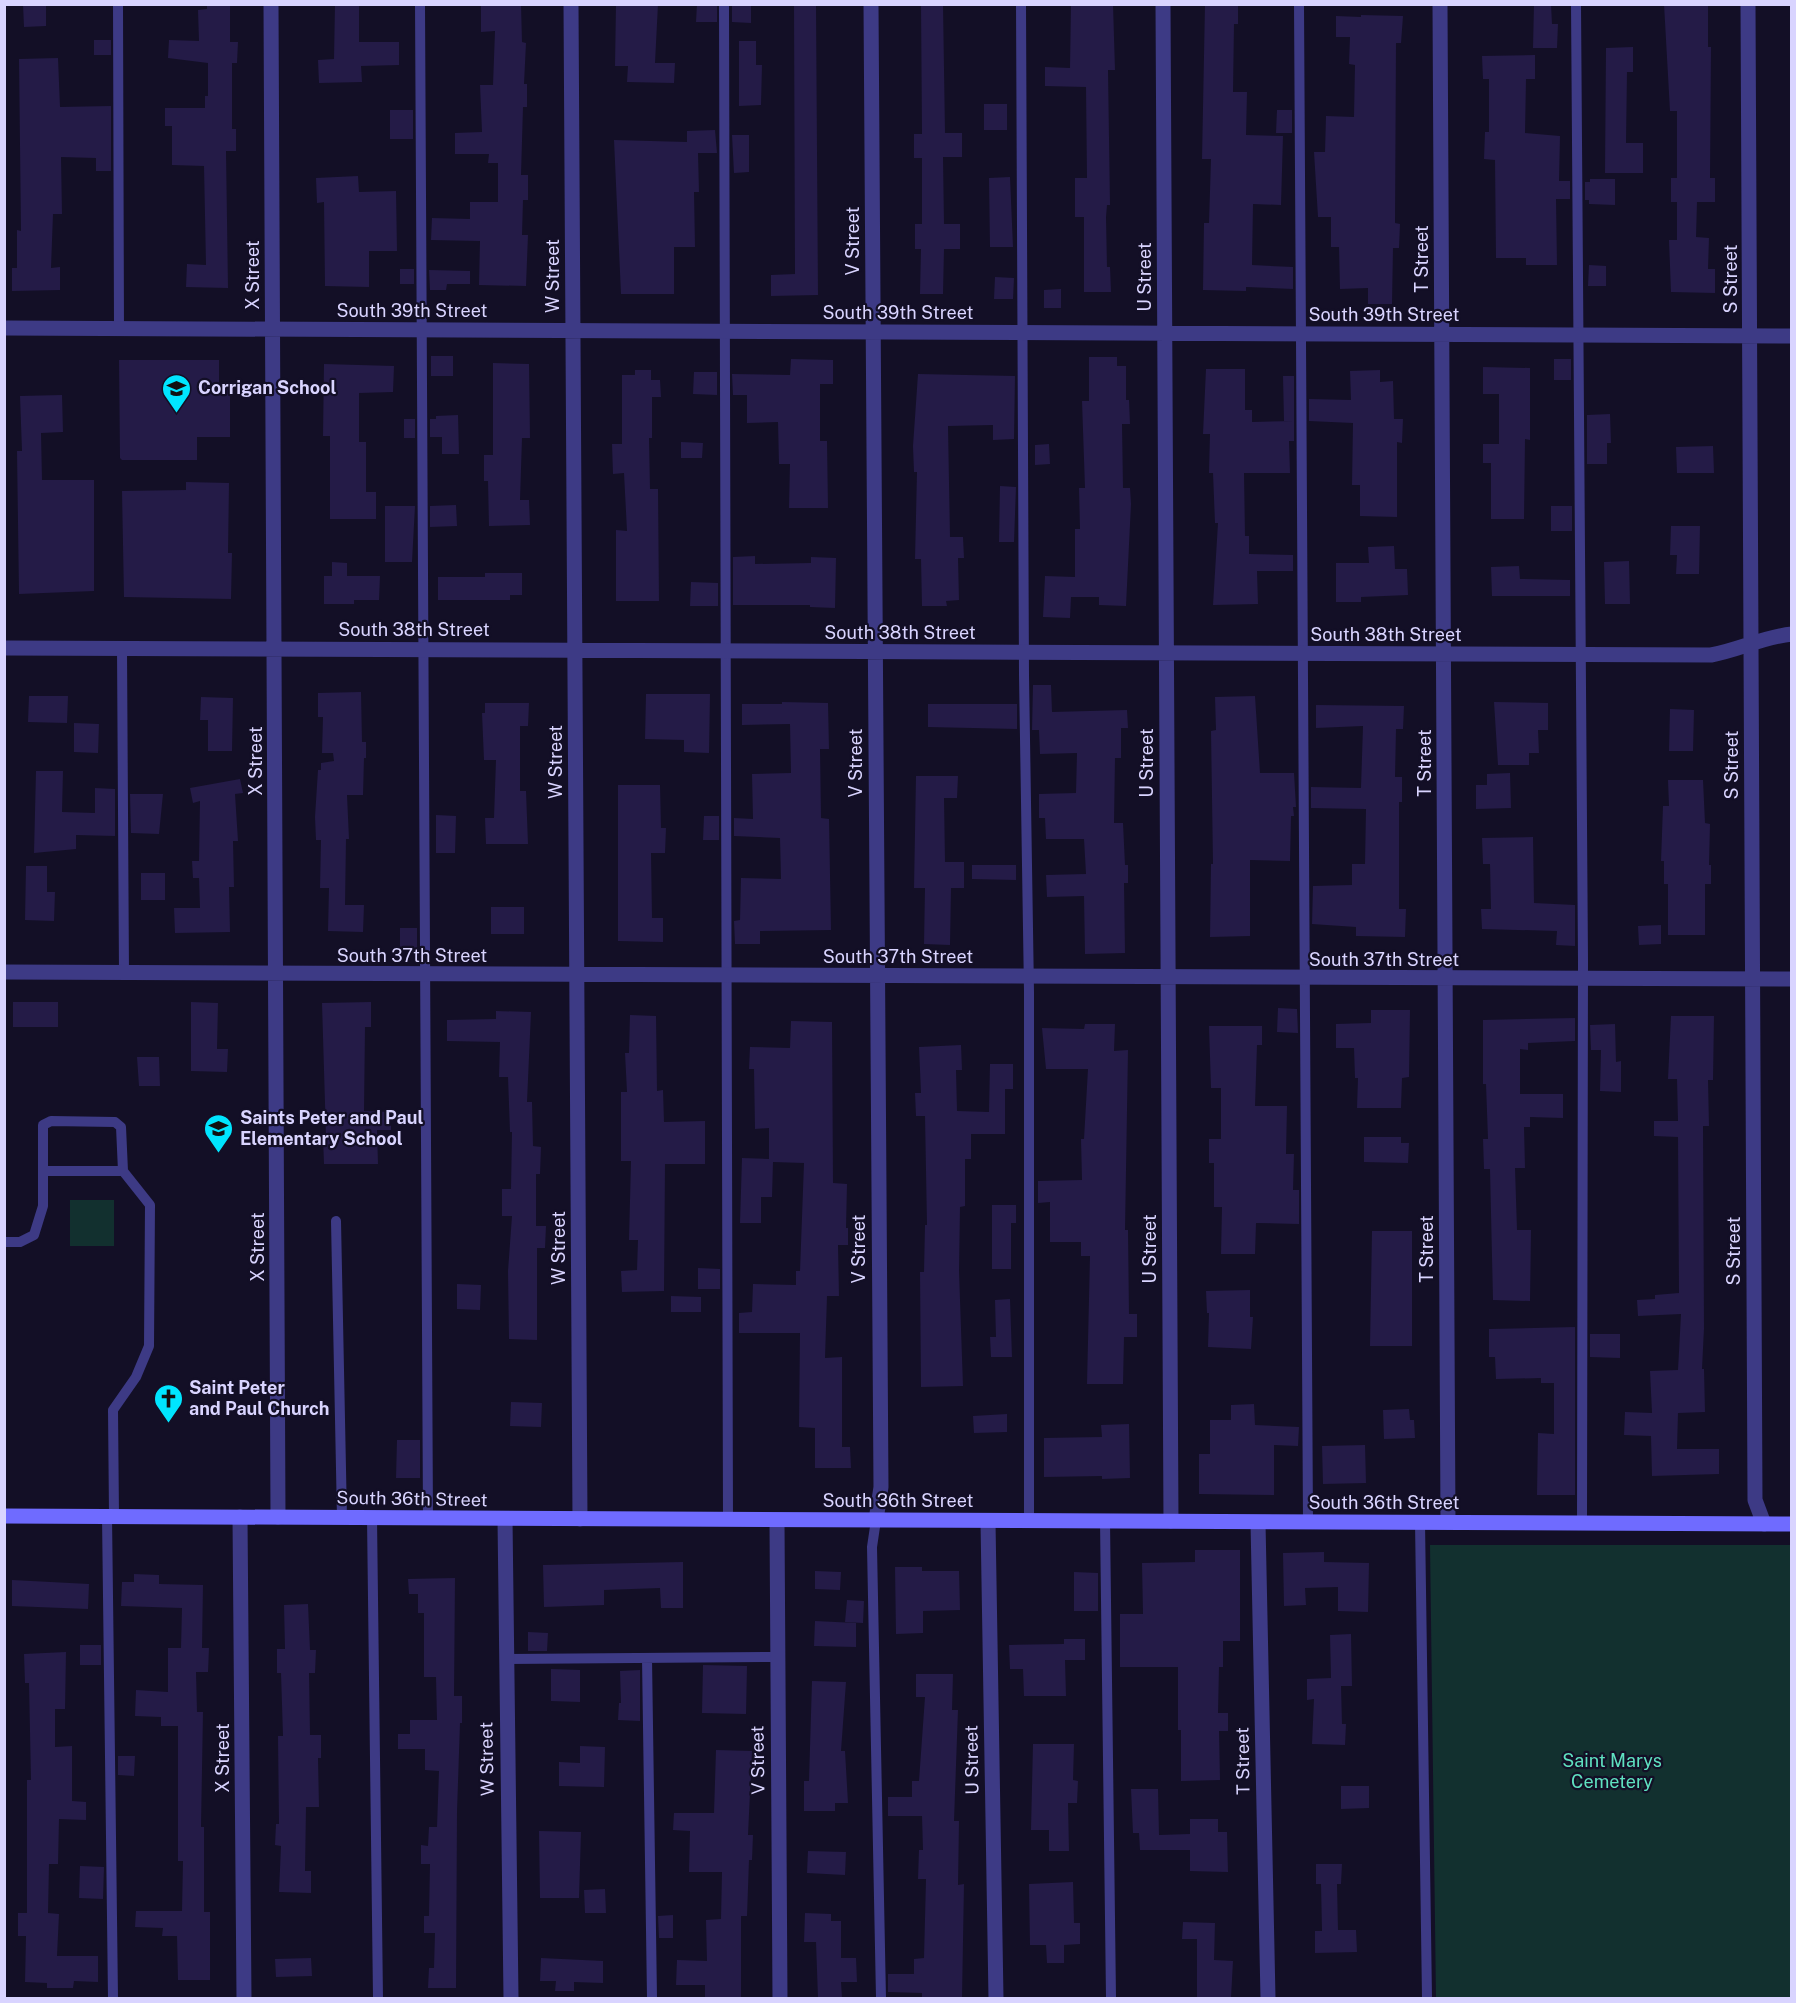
<svg xmlns="http://www.w3.org/2000/svg" width="1796" height="2003" font-family="'Public Sans',sans-serif">
  <style>
    .green { fill: #12302f }
    .building { fill: #241b47 }
    .lines { fill: none; stroke-linecap: round; stroke-linejoin: round }
    .service { stroke: #3d3a85; stroke-width: 10 }
    .minor { stroke: #3d3a85; stroke-width: 15 }
    .secondary { stroke: #6f6bff; stroke-width: 15 }
    .labels { text-anchor: middle; stroke-width: 4.5; stroke-linejoin: round; paint-order: stroke }
    .street-label { font-size: 18px; fill: #d9d4ff; stroke: #130f26 }
    .poi-label { font-size: 18px; font-weight: bold; fill: #d9d4ff; stroke: #130f26; text-anchor: start }
    .park-label { font-size: 18px; fill: #5fe0c0; stroke: #130f26 }
  </style>
  <rect width="100%" height="100%" fill="#130f26"/>
  <path class="green" d="M70 1200H114V1246H70Z
    M1430 1545H1791V1998H1436Z"/>
  <path class="building" d="M23 4H46V26L24 27Z
    M207 4H230V42H238L237 63H232V129H236V151H226L228 288 186 287 187 264 206 265 204 166 172 165V126H165V108H205V96H208V63L168 58 169 40 199 41 198 10 207 9Z
    M335 4H359V42H399V65L361 66 362 82 319 83 318 60 334 59Z
    M481 4H521L522 42 526 43 524 84H527V107H523L521 175H528V200H523L522 235H528L526 286 479 285 480 241 431 240 432 218 470 219V202H498V163H488L489 154H455V133L482 132 480 85H493L495 31 481 32Z
    M616 4H658L655 63H675L674 83 627 82 628 66H615Z
    M697 4H717V22H696Z
    M732 4H751V23L732 22Z
    M794 4H816L818 295 771 296V275L795 274Z
    M921 4H943L945 133H962V157H943L944 224H960V249H944L943 294H920L921 249H915V224H922V158H914V134H922Z
    M1071 4H1113L1115 70H1108L1110 205H1107L1106 217 1107 267H1110L1111 292H1084V217H1075V178H1087L1086 87 1045 86V67L1070 68Z
    M1205 4H1238V24H1234L1233 92H1247L1246 135 1283 136 1281 205 1253 204 1252 265 1293 267V289L1246 287V291L1203 290 1204 223H1209L1211 159H1202Z
    M1534 4H1551L1552 24H1558L1557 48H1533Z
    M1664 4H1708V47H1711L1710 178H1715V202H1697L1696 237 1709 238 1708 269H1715V293L1671 292 1669 240H1677V202H1671V178H1677V111H1670Z
    M1361 15 1403 16 1401 43H1396L1395 223 1400 224 1399 248H1393L1392 304H1368V288L1340 289 1339 247H1331V217H1318L1314 152H1325L1326 116 1354 117 1355 65 1349 64 1350 37H1336V16L1361 17Z
    M94 40H111V55H94Z
    M739 41H756V65H762L761 105 739 106Z
    M1633 47V72H1627L1626 143H1643V173H1605L1606 48Z
    M1535 55V79H1526L1525 133 1560 136 1559 181H1570V199H1556L1557 265H1526V258H1496L1495 160 1484 159 1485 132H1489V79H1483L1482 56Z
    M58 58 60 107 111 106V171H96V158L61 157 62 214H53L51 268 60 267V290L12 291V268H17V230L21 231 19 59Z
    M984 104H1007V130H984Z
    M390 110H413V139H390Z
    M1277 110H1292V133H1276Z
    M715 130 717 153H698L699 192H694L695 247H674V294H621L614 140 687 142V131Z
    M732 135H749V172L734 173Z
    M358 176 359 192 396 191 397 251H369V287L325 286 324 202 317 203 316 178Z
    M1010 177 1013 247H990L989 178Z
    M1590 179H1615V205L1589 204V200H1585V182H1590Z
    M1589 265 1606 266V286H1588Z
    M400 269H414V284H400Z
    M429 270 470 271V284H447L446 290H430Z
    M995 277 1014 278 1013 299H994Z
    M1061 289V308H1044V290Z
    M431 356H453V376H431Z
    M1089 357H1117V366H1126V400H1129L1130 424H1122L1123 488H1130L1131 504 1126 606 1099 605V597H1071L1070 618 1043 617 1045 576 1075 577V529H1080L1079 488H1085L1082 401H1089Z
    M791 359 833 360V384H820V441H827L828 508H789L790 464H779L778 422 747 423V395H733L732 374 790 375Z
    M1554 359H1571V380H1554Z
    M119 360H219V390H230V437H197V460H122L120 458Z
    M493 363 529 364 530 438H522L520 500H529L530 525 489 526 488 481H484V455H493Z
    M324 364 394 366 393 392 359 393V442H366V492H376V519H330V436H323Z
    M1483 367 1530 368V440L1525 439 1524 519H1491V463H1483V444H1499V394H1483Z
    M1206 369H1245V410H1252V422L1294 421V441H1289L1290 473H1244L1245 536H1249V554L1293 555V571H1257L1258 604 1213 605 1218 523H1215L1213 473H1209L1210 434H1203Z
    M635 370H651V380H660L661 397H652V438H649L650 489H658L659 601H616V530L627 531 624 473 613 474 612 444H622V375H635Z
    M1380 370V382L1393 381 1394 419H1403L1402 443 1397 442V517L1360 516V485H1352L1353 423 1309 421V399L1351 400 1350 371Z
    M694 372H717V395L693 394Z
    M918 374 1015 376 1014 439 993 440V425L948 426 950 537H963L964 558H958L959 600 946 601 947 606H922L921 559H915L917 472H914L913 446Z
    M1283 376H1294V421H1284Z
    M62 395 63 432 41 433 42 480H94V591L19 594 17 451H22L20 396Z
    M1610 414 1611 443H1607V464H1587V415Z
    M458 415 459 454H442V437H430V419H436V416Z
    M404 419H415V438H404Z
    M681 442 703 443 702 458H681Z
    M1049 444 1050 464 1035 465V445Z
    M1713 446 1714 473H1677L1676 447Z
    M186 482 229 483 228 553H232L231 599 124 597 122 491 186 490Z
    M1000 486 1016 487 1014 542H999Z
    M456 505 457 526 430 527V506Z
    M385 506H415L412 562H385Z
    M1551 506H1572V531H1551Z
    M1671 526H1700L1699 574H1676L1677 555H1670Z
    M1394 546 1395 569H1407L1408 595 1361 597V602H1336V563H1369L1368 547Z
    M755 556V564L811 563V557L836 558 835 608 810 607V605H733V557Z
    M1629 561 1630 604H1605L1604 562Z
    M332 562 347 563V576H380L379 600H354V604H324V576H332Z
    M1519 566 1520 579 1570 580V596H1492L1491 567Z
    M485 573H522V595H510V600H438V577H485Z
    M691 582 718 583V606H690Z
    M1033 685H1051L1052 712 1127 710 1128 728H1121V758H1115L1114 823H1123L1125 865H1128V883H1124L1125 953 1085 954 1084 896 1047 897 1046 875 1086 874 1084 839H1046L1045 818H1039V794L1076 793 1077 753 1040 754 1039 730H1032Z
    M361 692 362 742H366V758H364L363 795H347L349 839H346L345 905H364L363 932 328 931 329 888H320L321 840H316L315 817 318 770H321V763L334 761 333 753H322L323 717H318V693Z
    M646 694H710L709 753 684 752V740L645 739Z
    M29 696H68L67 723 28 722Z
    M1255 696 1260 773H1294L1296 807H1293L1294 816H1291L1290 861 1250 860V936L1210 937 1211 864H1213L1211 731 1216 730 1215 697Z
    M201 697 233 698 232 751H208V720H200Z
    M782 702 828 703 829 749H820L821 818 829 819 831 930 760 931V944H735L734 921 740 920 741 878 781 879 780 838 734 836V818L753 819 752 774 791 773 790 724 742 725V704H782Z
    M1494 702 1548 703V730H1538L1539 753H1529V765H1498Z
    M485 703H529L528 726H520V791H526L528 844H486L485 818H494L496 760H484L482 713H485Z
    M928 704H1017V729L928 727Z
    M1316 705 1404 706 1403 729H1396L1395 777H1402V802H1399V909H1406L1405 937 1356 936V927L1312 924 1313 886 1352 885V864H1365L1366 809 1311 808V787L1361 788 1363 726 1316 728Z
    M1670 709 1694 710 1693 751H1669Z
    M74 723 99 724 98 753 74 752Z
    M36 771H63L62 812 95 813V788L115 789V836L76 835V849L34 853Z
    M1510 773 1511 808 1476 809V785H1487V774Z
    M916 776H958L957 798H944L945 862H964V888H951L950 945 924 944 925 888H914Z
    M240 779 243 793 235 794 238 841H233L234 887H229L230 932 175 933 174 908H200L199 878H193L192 861H199L200 801 193 803 190 788Z
    M1668 780H1703L1705 823 1710 824 1709 865H1711V884H1705V935H1668V884H1664V861H1661L1663 806H1669Z
    M618 785H660L661 828H666L665 853H651L652 918H663V942L618 941Z
    M130 794H163L159 834 131 833Z
    M436 815 456 816 455 853H436Z
    M704 816H719V840H703Z
    M1533 837 1534 903 1575 905V946L1556 945 1557 931 1482 929 1481 909H1491L1490 864H1483L1482 838Z
    M972 865H1016V880L972 879Z
    M26 866H47V892H55L54 921 25 920Z
    M141 873H165V900H141Z
    M491 907H524V934H491Z
    M1661 925V944L1639 945 1638 926Z
    M400 928H417V948H400Z
    M13 1002H58V1027H13Z
    M191 1002 218 1003 217 1049H228L227 1072 191 1071Z
    M371 1002V1027H365L364 1111 391 1112V1130H377L378 1164H324L323 1137H326L322 1003Z
    M1278 1008 1297 1009 1298 1033 1277 1032Z
    M1371 1010H1410L1409 1077 1402 1078 1401 1108H1357L1358 1078H1355L1354 1048H1336V1024L1371 1023Z
    M496 1011 531 1012 527 1102H532L533 1146 541 1147 540 1174H536V1226H546L545 1248H537V1340L509 1339 508 1271 512 1216H502V1189H511L512 1132H510L508 1077H499L500 1042 447 1041V1020L496 1019Z
    M630 1015 656 1016 657 1091 663 1090 664 1122 705 1121V1164H665L664 1291 622 1292 621 1271 637 1270 638 1240H629L631 1161H621V1092H627L625 1053H629Z
    M1671 1016H1714L1713 1080H1708L1709 1126H1703L1704 1328 1702 1369H1704L1705 1412 1678 1413 1677 1449H1719V1474L1652 1476 1651 1436 1624 1435 1625 1412 1652 1413 1650 1371 1678 1370 1681 1314 1638 1316 1637 1300 1655 1299V1295L1679 1293 1678 1137 1654 1136V1121H1678L1677 1079H1668Z
    M1575 1018V1041L1528 1043V1050L1520 1049V1094H1563V1118L1530 1117V1127H1524L1525 1168H1515L1517 1230H1531L1530 1301 1493 1300 1490 1169H1484L1483 1139H1488L1486 1084H1483V1020Z
    M791 1021 832 1022 833 1183 847 1184 846 1228H848V1245H838L839 1296H827L825 1358 842 1357V1447H850L851 1468H815V1428L799 1427 800 1333H739V1313L752 1312 753 1284 796 1285V1271H800L804 1163 773 1162 772 1197H761V1223H740L742 1158 769 1159V1128L755 1129 754 1069H749L750 1047 790 1048Z
    M1085 1024H1115L1114 1051 1128 1050 1125 1230H1128L1129 1314H1137V1337H1124L1123 1384H1087L1090 1256H1081V1242H1050V1202L1038 1203V1181L1082 1180 1081 1139H1084L1088 1069H1046L1042 1028 1084 1029Z
    M1615 1024 1616 1062 1621 1061V1092L1600 1091 1601 1050H1591L1590 1025Z
    M1209 1026H1262V1045H1257L1255 1106H1287L1286 1154H1294L1293 1190H1299V1224L1256 1223 1255 1254H1221L1222 1207H1214V1163H1209V1139H1221V1088H1211Z
    M961 1045 962 1070H956L957 1111 989 1112 990 1064H1013V1089H1005V1134H971V1159H965V1206L960 1207 959 1271 963 1386 921 1387 920 1272H924L925 1225H927L925 1116H916L915 1093H921L919 1047Z
    M137 1057H159L160 1086H139Z
    M1364 1137H1401V1143H1409L1408 1163 1364 1162Z
    M992 1205H1016V1223H1011V1269H992Z
    M1372 1231H1412V1346H1370Z
    M698 1268 720 1269V1289H698Z
    M457 1284 481 1285 480 1310 457 1309Z
    M1250 1290V1317H1253L1251 1349 1208 1347 1209 1313H1207L1206 1291Z
    M671 1296 701 1297V1312H671Z
    M1010 1299 1012 1357H991L990 1337H996L995 1300Z
    M1575 1327V1495H1537L1538 1433 1554 1434V1383H1541V1378L1496 1379 1495 1357H1489V1329Z
    M1590 1334H1620V1358L1590 1357Z
    M511 1402 542 1403 541 1427 510 1426Z
    M1254 1404 1255 1425 1299 1427 1298 1446 1274 1445V1495L1199 1494V1454H1210V1420H1231V1405Z
    M1409 1409 1410 1420H1414L1415 1438 1384 1439 1383 1410Z
    M1007 1414V1432L974 1433 973 1416Z
    M1129 1424 1130 1478 1102 1479V1476L1044 1477V1438L1102 1437 1101 1425Z
    M397 1440H420V1478H396Z
    M1365 1445 1366 1483 1323 1484 1322 1446Z
    M1195 1550H1240V1641H1223V1667H1219L1218 1713H1228V1731H1219L1220 1780 1181 1781V1730H1178V1667H1120V1614H1143L1142 1563 1195 1562Z
    M1324 1552V1562L1369 1563 1368 1612 1338 1611V1587L1305 1588 1306 1605 1284 1606 1283 1553Z
    M683 1562V1608H661L660 1588 604 1590V1605L544 1607 543 1565Z
    M895 1567H922V1571H959L960 1610 923 1611V1633L896 1634Z
    M815 1571 841 1572 840 1590 815 1589Z
    M1074 1572 1098 1573V1611H1074Z
    M134 1574 159 1575V1584L203 1585 202 1648H209L208 1672H196L197 1712H203L201 1827H204V1912H210V1980H178L177 1936H162L163 1928 135 1927 136 1911H182L183 1861H178V1726H161V1717L135 1716 136 1690 168 1692V1648H181L182 1608 121 1606 122 1582H134Z
    M455 1578 454 1696H462V1723H460L457 1812 456 1988H428L429 1968H434L435 1933H424V1916H429L430 1864H421V1845L428 1846 429 1827H437L439 1771 425 1770V1749H398V1734H410V1720H437L436 1677H424V1613H418V1594H409L408 1579Z
    M12 1580 89 1584 88 1609 12 1606Z
    M847 1600 864 1601 863 1623 845 1622Z
    M308 1604 310 1650H316L315 1673H309L310 1735H321V1758H318L319 1807H306L305 1871H311V1893L279 1892 281 1846 275 1845 276 1824H279L278 1736H283L281 1673H277V1649H285L284 1605Z
    M815 1621 856 1623V1647L814 1646Z
    M528 1632 548 1633 547 1651H528Z
    M1351 1634 1352 1686H1341L1342 1724H1346L1345 1745 1312 1744 1314 1699 1307 1700V1679L1331 1678 1330 1635Z
    M1064 1639H1085V1660H1065L1066 1696H1024L1023 1669H1010L1009 1645 1064 1644Z
    M80 1645H101V1665H80Z
    M66 1652 65 1709H55V1747L72 1746V1801L86 1802V1820L59 1819 58 1864H49L48 1913 59 1914 57 1956H98V1982L74 1981 73 1988H47V1983L25 1982 26 1936H18V1913H27V1780H31L29 1683H25L24 1654Z
    M703 1665 747 1666 746 1714 702 1713Z
    M551 1669 580 1670V1702L551 1701Z
    M640 1670V1721L618 1720 619 1703H621L620 1671Z
    M916 1674H953L952 1710H958L954 1821H959L958 1885 964 1884 962 1998H922V1993L888 1992V1974H914V1959L924 1958 926 1879H918L919 1850H923L922 1816H888V1797H912V1781H919L925 1697H916Z
    M812 1681 846 1682 841 1751H845L848 1803H835V1811H804V1781H809Z
    M1033 1744H1074L1073 1780 1078 1781 1077 1803H1068L1069 1851H1049V1830H1031Z
    M580 1746 605 1747 604 1787 559 1786V1762L580 1763Z
    M716 1750 752 1751 748 1835H753L752 1860H749L747 1916H741V1998H705V1985H676L677 1960 707 1961 706 1920 721 1919 722 1872H689L690 1831 673 1830 674 1813H714Z
    M118 1756H135L134 1776 118 1775Z
    M1341 1786H1369V1808L1341 1809Z
    M1131 1789H1158L1159 1835 1190 1834V1819H1218V1832H1227L1228 1872 1190 1871V1850H1140L1139 1833H1133Z
    M539 1831 581 1832 579 1898H540Z
    M808 1851 846 1852 845 1875 807 1873Z
    M1316 1864H1342L1341 1884H1337L1338 1930H1356L1357 1952 1315 1953V1931H1322L1321 1884H1316Z
    M80 1866 104 1867 103 1899 79 1898Z
    M1073 1882 1074 1923H1080V1944L1064 1945V1963H1047L1046 1945H1030L1029 1884Z
    M605 1889 606 1913H585L584 1890Z
    M805 1913 831 1914V1921H841V1958H856L857 1982H841L842 1998H818L816 1942H804Z
    M673 1915V1938H659L658 1916Z
    M1183 1922 1215 1923 1214 1960 1233 1961 1231 1998H1197V1939H1182Z
    M311 1958 312 1976 276 1977 275 1959Z
    M541 1958 603 1961V1983L574 1982V1991H555L556 1981H540Z"/>
  <g class="lines">
    <path class="service" d="M118 4 119 329
      M420 4 428 1519
      M724 4 728 1520
      M1021 4 1024 675 1029 992V1521
      M1299 4 1308 1522
      M1576 4 1583 961 1582 1523
      M122 649 124 973
      M43 1171H123
      M336 1221 342 1518
      M4 1242H20L34 1235 43 1206V1125L51 1121 115 1122 121 1127 123 1171 150 1205 149 1346 136 1377 113 1410 114 1516
      M107 1516 113 1998
      M372 1518 378 1998
      M876 1520 872 1547 881 1998
      M1105 1521 1111 1998
      M1420 1522 1427 1998
      M647 1658 652 1998
      M505 1659 777 1657"/>
    <path class="minor" d="M271 4 278 1517
      M571 4 580 1519
      M871 4 881 1487 876 1520
      M1163 4 1171 1521
      M1440 4 1448 1522
      M1748 4 1755 1500 1764 1524
      M4 328 1792 336
      M4 648 1711 655C1739 650 1763 637 1792 634
      M4 972 1792 979
      M240 1517 244 1998
      M505 1519 511 1998
      M777 1521 780 1998
      M988 1522 996 1998
      M1258 1523 1268 1998"/>
    <path class="secondary" d="M4 1516 1792 1524"/>
  </g>
  <defs>
    <symbol id="school-pin" viewBox="-11 -11 22 30"><path d="M0 17L-7.5 6A9.5 9.5 0 1 1 7.5 6Z" fill="#00e5ff" stroke="#130f26"/><path d="M0-5L7-2L0 1L-7-2ZM-4 1L0 2.5L4 1V4Q0 6-4 4Z" fill="#111"/></symbol>
    <symbol id="church-pin" viewBox="-11 -11 22 30"><path d="M0 17L-7.5 6A9.5 9.5 0 1 1 7.5 6Z" fill="#00e5ff" stroke="#130f26"/><path d="M-1.2-6h2.4v3.5h3.3v2.4h-3.3V6h-2.4V-.1h-3.3v-2.4h3.3Z" fill="#111"/></symbol>
  </defs>
  <g fill-rule="evenodd">
    <use href="#school-pin" x="160" y="372" width="33" height="45"/>
    <use href="#school-pin" x="202" y="1112" width="33" height="45"/>
    <use href="#church-pin" x="152" y="1382" width="33" height="45"/>
  </g>
  <g class="labels">
    <g class="street-label">
      <text transform="translate(853 241) rotate(-90)" y="6">V Street</text>
      <text transform="translate(1422 259) rotate(-90)" y="6">T Street</text>
      <text transform="translate(253 275) rotate(-90)" y="6">X Street</text>
      <text transform="translate(553 276) rotate(-90)" y="6">W Street</text>
      <text transform="translate(1145 277) rotate(-90)" y="6">U Street</text>
      <text transform="translate(1731 279) rotate(-90)" y="6">S Street</text>
      <text x="412" y="317">South 39th Street</text>
      <text x="898" y="319">South 39th Street</text>
      <text x="1384" y="321">South 39th Street</text>
      <text x="414" y="636">South 38th Street</text>
      <text x="900" y="639">South 38th Street</text>
      <text x="1386" y="641">South 38th Street</text>
      <text transform="translate(256 761) rotate(-90)" y="6">X Street</text>
      <text transform="translate(556 762) rotate(-90)" y="6">W Street</text>
      <text transform="translate(856 763) rotate(-90)" y="6">V Street</text>
      <text transform="translate(1147 763) rotate(-90)" y="6">U Street</text>
      <text transform="translate(1425 763) rotate(-90)" y="6">T Street</text>
      <text transform="translate(1732 765) rotate(-90)" y="6">S Street</text>
      <text x="412" y="962">South 37th Street</text>
      <text x="898" y="963">South 37th Street</text>
      <text x="1384" y="966">South 37th Street</text>
      <text transform="translate(258 1247) rotate(-90)" y="6">X Street</text>
      <text transform="translate(559 1248) rotate(-90)" y="6">W Street</text>
      <text transform="translate(859 1249) rotate(-90)" y="6">V Street</text>
      <text transform="translate(1150 1249) rotate(-90)" y="6">U Street</text>
      <text transform="translate(1427 1249) rotate(-90)" y="6">T Street</text>
      <text transform="translate(1734 1251) rotate(-90)" y="6">S Street</text>
      <text transform="translate(412 1499) rotate(1)" y="6">South 36th Street</text>
      <text x="898" y="1507">South 36th Street</text>
      <text x="1384" y="1509">South 36th Street</text>
      <text transform="translate(223 1758) rotate(-90)" y="6">X Street</text>
      <text transform="translate(487 1759) rotate(-91)" y="6">W Street</text>
      <text transform="translate(758 1760) rotate(-91)" y="6">V Street</text>
      <text transform="translate(972 1760) rotate(-91)" y="6">U Street</text>
      <text transform="translate(1243 1761) rotate(-91)" y="6">T Street</text>
    </g>
    <g class="poi-label">
      <text x="198" y="394">Corrigan School</text>
      <text x="240" y="1124">Saints Peter and Paul<tspan x="240" dy="21">Elementary School</tspan></text>
      <text x="189" y="1394">Saint Peter<tspan x="189" dy="21">and Paul Church</tspan></text>
    </g>
    <g class="park-label">
      <text x="1612" y="1767">Saint Marys<tspan x="1612" dy="21">Cemetery</tspan></text>
    </g>
  </g>
  <rect width="1796" height="2003" fill="none" stroke="#d9d4ff" stroke-width="12"/>
</svg>
